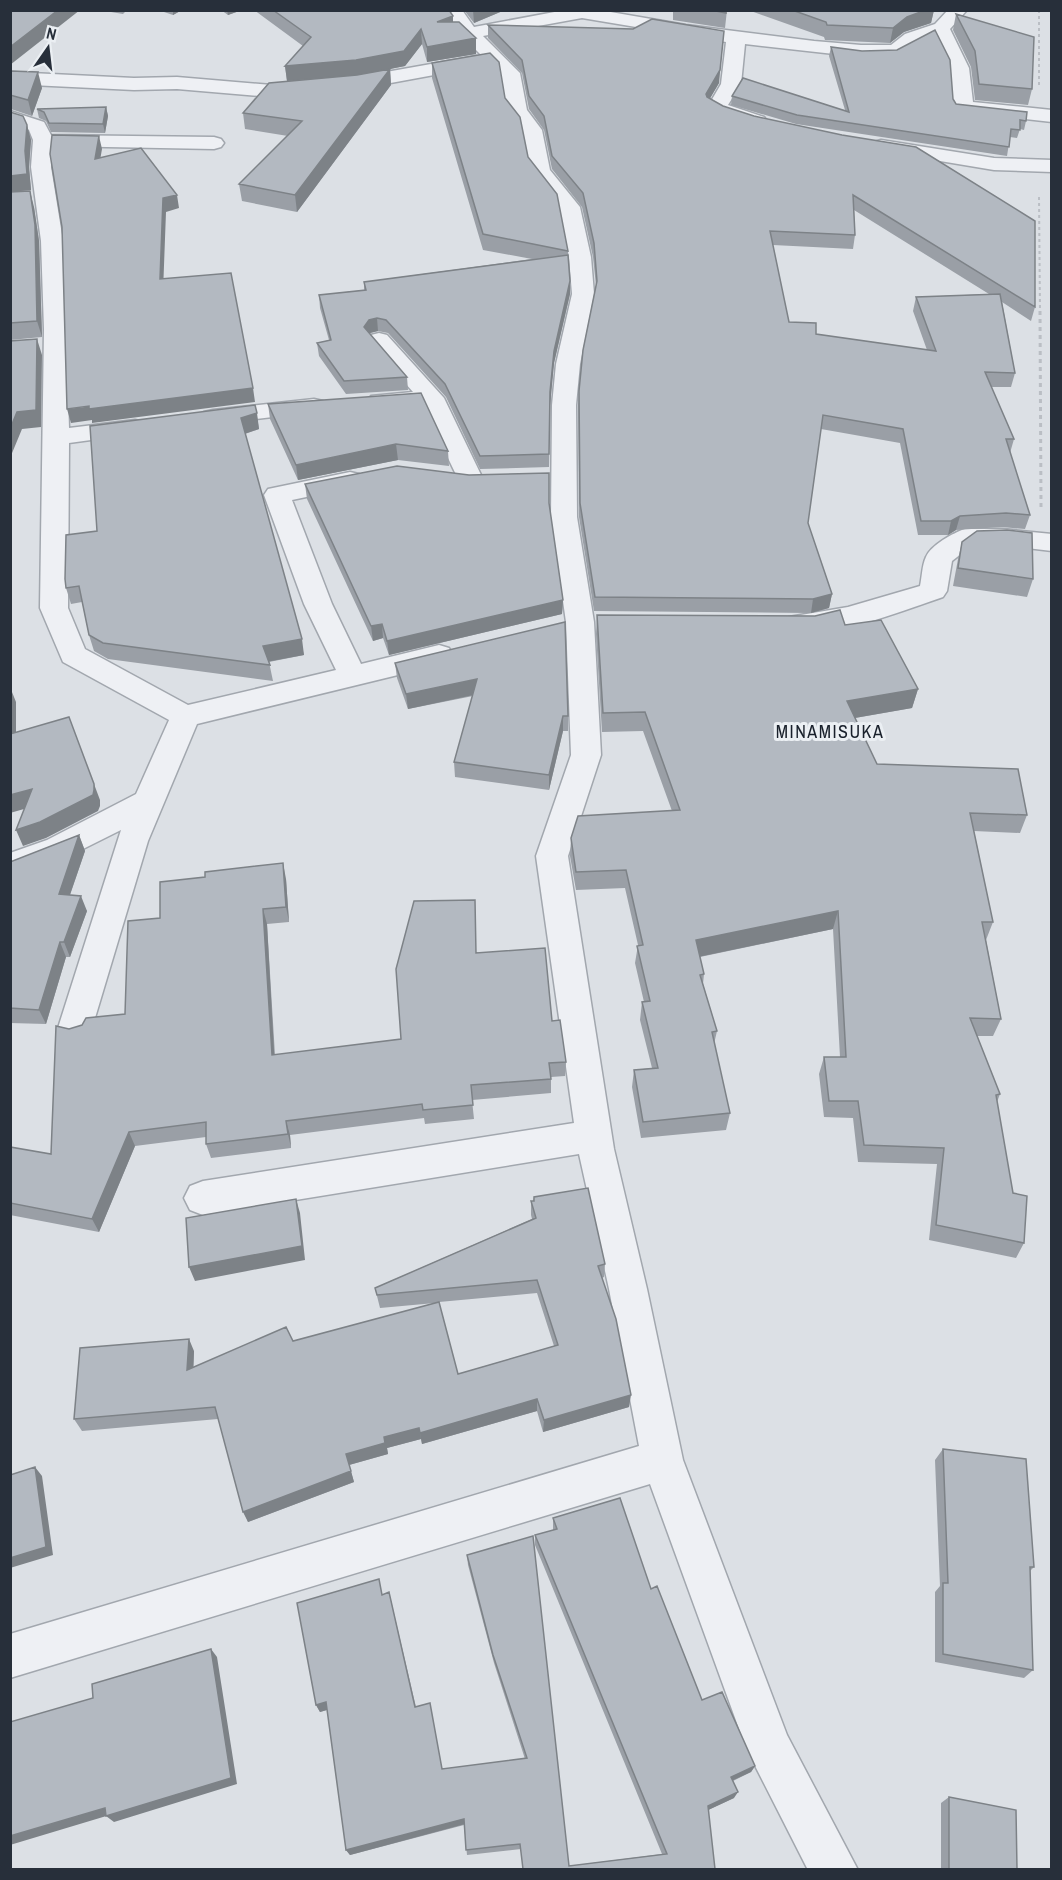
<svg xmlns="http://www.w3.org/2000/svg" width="1062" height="1880" font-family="'Archivo Narrow',sans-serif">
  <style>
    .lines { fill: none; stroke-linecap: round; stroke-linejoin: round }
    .minor-casing { stroke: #a2a7ae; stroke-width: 3 }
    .path-far1 { stroke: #babec4; stroke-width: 2; stroke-dasharray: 3 3; stroke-linecap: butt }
    .path { stroke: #babec4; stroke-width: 3; stroke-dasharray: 4 4; stroke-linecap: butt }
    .minor { fill: #eef0f4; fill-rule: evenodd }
    .wall { fill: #9a9fa6; fill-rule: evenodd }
    .shaded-wall { fill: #7d8287 }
    .building { fill: #b3b9c1; stroke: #7d8287; stroke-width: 1.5 }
    .labels { text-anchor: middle; stroke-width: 6; stroke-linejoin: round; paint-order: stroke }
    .quarter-label { font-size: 18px; letter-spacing: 1.5px; fill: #19202b; stroke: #ebeff3 }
  </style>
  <rect width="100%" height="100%" fill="#dce0e5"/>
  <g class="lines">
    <defs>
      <path id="minor" d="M444 10H462L474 27 565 10H599L686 25 814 41 861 45H891L905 34 935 24 948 10H967L950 29 969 68 973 102 1052 110V122L956 111 953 107 950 68 935 36 919 42 902 54 895 56 861 57 745 44 741 84 728 105 764 117 767 121 764 125 757 127 710 112 707 108 721 84 726 42 582 18 483 36 520 73 527 110 542 130 550 170 580 207 591 257 594 294 580 364 576 405 577 517 594 622 601 755 568 856 614 1149 647 1289 683 1460 787 1735 858 1870H808L746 1748 650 1484 10 1678V1634L639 1446 609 1289 579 1154 203 1215 190 1210 184 1198 190 1186 203 1181 574 1123 536 856 571 755 566 622 551 517 552 405 556 364 572 294 569 257 559 208 530 171 522 131 507 111 501 75 463 37 448 19Z
        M476 56 483 58 485 62 483 66 358 89 272 97 177 89 134 90 10 84V72L134 78 177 77 272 85 358 77Z
        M10 111 44 122 51 135 214 137 221 139 224 143 221 147 214 149 53 146 51 167 63 241 69 428 135 420 144 422 147 427 144 432 135 434 69 443 68 608 85 649 188 705 336 670 304 604 264 495 268 489 350 472 359 474 363 480 359 486 292 500 332 604 361 664 439 645 449 648 453 655 449 662 439 665 197 724 148 841 92 1028 87 1038 75 1042 63 1038 58 1028 121 830 69 856 10 878V853L47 840 136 794 169 720 63 662 40 608 44 329 41 241 31 167 33 140 29 130 10 124Z
        M881 140 994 158 1052 160V172L994 170 874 150 871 146 874 142Z
        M379 333 387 335 444 398 483 479 479 485 470 487 461 485 423 406 380 408 371 406 368 401 371 396 413 392 367 340 371 335Z
        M314 399 323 401 326 406 323 411 213 424 204 422 201 417 204 412 213 410Z
        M965 529H1002L1052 534V551L1002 545 971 546 952 561 947 591 943 597C905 610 827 641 789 631L785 624 789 617 848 607 920 586C922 577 922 565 926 557 931 545 953 533 965 529Z"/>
    </defs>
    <use href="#minor" class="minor-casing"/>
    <path class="path-far1" d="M1039 10V85
      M1039 197 1040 312"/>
    <path class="path" d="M1040 311 1041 508"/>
    <use href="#minor" class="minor"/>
  </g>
  <path class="wall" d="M99 10H127L123 14Z
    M158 10H182L173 15Z
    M221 10H242L228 15Z
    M254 10H449L453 22 476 38V54L427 62 422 44 405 66 390 69 391 85 297 212 242 201 239 184 288 136 245 129 243 113 287 81 285 66 303 46Z
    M464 10H505L474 23Z
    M673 10H727L725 28 673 20Z
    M748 10H934L931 23 904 32 890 43 825 40 824 37Z
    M956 14 1032 89 1028 105 975 100 971 67 953 30Z
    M488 25 719 83 710 98 1035 307 1031 321 1002 302 1015 373 1011 387H991L1014 439 1010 453 1030 515 1025 529 1002 527 956 530 948 535H918L900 443 821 429 808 523 832 594 829 608 811 613 594 611 579 517 578 405 579 391 596 286 593 257 582 207 552 169 544 130 529 109 522 73 488 38ZM854 210 989 294 916 297 913 311 927 350 816 334 789 322 773 245 853 249 855 235Z
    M831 47 953 99 956 104 1026 121 1024 130 1020 129 1017 138 1010 137 1007 156 796 124 731 105 732 96 845 110 829 56Z
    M432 63 505 98 528 157 568 251 570 294 554 363 550 405 549 467 480 469 446 397 388 333 378 331 370 333V334L407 377 408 390 346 394 319 356 317 343 329 340 320 308 319 295 364 290V282L532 259 483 250 432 78Z
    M10 71 42 88 32 116 11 109Z
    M106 107 108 116 105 133 51 132 46 121 39 118 37 109Z
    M10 112 27 125 31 140 29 167 31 190 11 192 34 207 39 241 42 337 10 340Z
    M268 404 448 451 449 466 398 460 298 480 270 419Z
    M255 405 259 429 245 434 304 655 269 662 273 681 108 659 94 651 89 635 82 602 71 604 66 588Z
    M305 484 549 503 563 600 562 614 389 655 383 638 373 641 307 499Z
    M962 542 1033 579 1027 597 953 586 958 559Z
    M597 615 845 625 918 689 912 708 855 718 877 764 1027 815 1020 833 974 831 993 922 986 940 1001 1019 993 1036H977L1000 1094 997 1102 1013 1193 1024 1243 1016 1258 929 1240 937 1164 858 1162 853 1118 824 1117 819 1074 824 1057H840L833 929 700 957 704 974 703 984 717 1031 714 1044 730 1113 726 1130 641 1138 632 1087 634 1070 652 1068 640 1020 642 1002H644L635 963 638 945 625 888 576 890 570 856 571 838 672 811 643 731 602 732 596 634Z
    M395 663 568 716V731H563L549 790 455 777 454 762 473 696 408 709 397 678Z
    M79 835 85 851 70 895 87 911 70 957H66L46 1024 10 1023V862Z
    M286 879 289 922 267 924 275 1055 401 1039 477 952 552 1021 566 1062 565 1076 551 1077V1093L472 1100 474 1119 425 1124 424 1118 290 1135 291 1148 211 1158 206 1144V1137L135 1146 99 1232 10 1215V1147L51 1154 69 1029 125 1014 160 918Z
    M534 1197 605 1264 604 1277 602 1278 629 1407 543 1432 537 1411 422 1444 421 1439 387 1448 388 1454 349 1465 354 1482 248 1522 218 1419 82 1431 74 1419 194 1351 193 1368 435 1303 380 1308 375 1288 532 1219 531 1215V1201H533ZM537 1293 554 1346 458 1374 439 1302Z
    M943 1449 1034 1567 1030 1571 1033 1670 1024 1678 935 1662V1592L940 1586 935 1460Z
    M553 1518 651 1589 702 1700 755 1766 751 1772 733 1781 734 1798 708 1810 715 1869H523L521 1849 467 1855 464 1825 350 1855 346 1850 327 1710 320 1712 316 1705 389 1592 416 1707 430 1703 442 1769 525 1759 494 1663 468 1565 467 1555 569 1866 662 1854 535 1545V1535L553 1530Z
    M949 1797 1017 1869H941V1803Z"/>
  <path class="shaded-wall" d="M58 10H80L10 65V47Z
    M173 10H182L173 15Z
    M227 10H242L228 15Z
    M473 10H505L474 23Z
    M926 10H934L931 23 904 32 890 43 893 28 907 17Z
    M453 16V31L437 22Z
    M421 29 422 44 405 66 390 69 391 85 297 212 295 195 358 75 287 81 285 66Z
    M724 31 719 83 705 107 706 94Z
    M476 38V54L427 62V47Z
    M38 72 42 88 32 116 28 100Z
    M106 107 108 116 105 133 103 124Z
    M27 125 31 140 29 167 31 190 10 192V176L25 151Z
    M99 136 102 149 98 172 95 159Z
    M30 191 34 207 39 241 42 337 37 321Z
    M177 195 179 208 166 212 163 292 160 279 163 198Z
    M570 281V294L554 363 550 405 549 467 550 392 554 351Z
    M377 318 378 331 370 333 365 340 364 327 369 320Z
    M37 339 42 355 41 427 22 429 10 458V429Z
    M253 388 255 402 92 423V420L71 423 67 409Z
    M257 413 259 429 244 434 241 418Z
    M396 444 398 460 298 480 296 465Z
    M960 516 956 530 948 535 951 521Z
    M832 594 829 608 811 613 813 599Z
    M563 600 562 614 389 655 387 641Z
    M382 624 383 638 373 641 371 626Z
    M302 639 304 655 266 662 263 646Z
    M477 679 478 694 408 709 406 694Z
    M10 687 16 702V750L10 735Z
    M918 689 912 708 843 720 847 701Z
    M563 716V731L549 790V775Z
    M94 784 100 800V806L98 811 46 838 23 846 16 830Z
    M32 789 38 805 10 813V795Z
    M79 835 85 851 65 909 59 894Z
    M283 863 286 879 289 922 286 907Z
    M81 896 87 911 70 957 64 942Z
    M263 909 267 924 275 1069 272 1055Z
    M838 911 833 929 693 958 696 940Z
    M60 942 66 957 46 1024 39 1010Z
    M286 1121 290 1135 291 1148 288 1134Z
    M129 1132 135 1146 99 1232 92 1219Z
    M296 1199 300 1213 305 1260 195 1281 189 1267Z
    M189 1339 194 1351 193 1382 187 1370Z
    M631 1395 629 1407 543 1432 544 1420Z
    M537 1399V1411L422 1444 420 1433Z
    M419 1428 421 1439 387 1448 388 1454 349 1465 346 1454 384 1437Z
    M35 1467 42 1476 53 1555 10 1568V1558Z
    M351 1471 354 1482 248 1522 243 1512Z
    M211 1649 217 1657 237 1784 114 1822 106 1816Z
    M326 1702 330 1709 320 1712 316 1705Z
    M755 1766 751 1772 727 1783 731 1777Z
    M738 1792 734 1798 704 1812 708 1806Z
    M105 1808 113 1814 10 1845V1836Z
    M464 1819 465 1824 350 1855 346 1850Z"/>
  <path class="building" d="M10 10H58L10 47Z
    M273 10H449L453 16 437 22H459L476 38 427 47 421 29 404 51 356 60 285 66 311 37Z
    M711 10H726V13Z
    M792 10H926L907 17 893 28 827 25 826 22Z
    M956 14 1034 37 1032 89 979 84 975 51Z
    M652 19 724 31 720 70 706 94 707 97 723 106 754 116 842 135 916 147 1035 221V307L853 195 855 235 770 231 789 322 816 323V334L936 351 916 297 1000 294 1015 373 985 372 1014 439H1006L1030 515 1006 513 960 516 951 521H921L903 429 823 415 808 523 832 594 813 599 595 597 580 503 579 391 583 350 597 281 594 243 583 193 552 156 544 116 529 96 522 60 488 25 633 29Z
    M935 30 950 60 953 99 956 104 1027 112 1026 121 1020 120V130L1011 129 1009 147 797 115 732 96 743 78 849 112 831 47 862 51 897 50Z
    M490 53 499 62 505 98 520 117 528 157 557 194 568 251 483 234 432 63Z
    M390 69 295 195 239 184 302 121 243 113 269 83 357 75Z
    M10 71 38 72 28 100 10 95Z
    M106 107 103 124 49 123 44 112 37 109Z
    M10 112 23 116 27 125 25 151 27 174 10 176Z
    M52 135 99 136 95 159 141 148 177 195 163 198 160 279 231 273 253 388 89 409V406L67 409 62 227 50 154Z
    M30 191 35 225 37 321 10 323V192Z
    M568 255 570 281 554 351 550 392 549 454 480 456 445 384 386 320 377 318 369 320 364 327 407 377 344 381 317 343 331 340 319 295 366 290 364 282Z
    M37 339 36 410 17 412 10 429V341Z
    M421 393 448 451 396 444 296 465 268 404Z
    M255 405 257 413 241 418 302 639 263 646 270 665 103 643 89 635 79 586 66 588 65 579 66 535 97 531 90 426Z
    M397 466 469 475 549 473V503L563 600 387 641 382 624 371 626 305 484Z
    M1007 530 1032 533 1033 579 958 568 962 542 977 531Z
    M840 610 845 625 881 620 918 689 847 701 877 764 1018 769 1027 815 970 813 993 922H982L1001 1019 970 1018 1000 1094 996 1095 1013 1193 1027 1196 1024 1243 936 1225 944 1148 864 1145 858 1101H829L824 1057H846L838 911 696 940 704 974 700 975 717 1031 712 1032 730 1113 643 1122 634 1070 658 1068 642 1002 650 1001 637 946 643 945 626 870 576 872 571 838 578 816 680 810 645 712 603 713 597 615 815 616Z
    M565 622 568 716H563L549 775 454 762 477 679 406 694 395 663Z
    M69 717 94 784V790L93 795 40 822 16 830 32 789 10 795V734Z
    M79 835 59 894 81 896 64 942H60L39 1010 10 1008V862Z
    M283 863 286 907 263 909 272 1055 401 1039 396 969 414 901 475 900 476 953 545 948 552 1021 560 1020 566 1062 549 1063 551 1079 471 1085 473 1105 423 1110 422 1104 286 1121 288 1134 206 1144V1122L129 1132 92 1219 10 1203V1147L51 1154 56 1026 69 1029 82 1025 86 1018 125 1014 128 921 160 918V882L205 877V872Z
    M588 1188 605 1264 598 1266 616 1319 631 1395 544 1420 537 1399 420 1433 419 1428 384 1437 385 1443 346 1454 351 1471 243 1512 215 1407 74 1419 80 1348 189 1339 187 1370 286 1327 293 1341 439 1302 458 1374 558 1345 537 1280 377 1295 375 1288 536 1218 531 1201H534V1197Z
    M296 1199 302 1246 189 1267 186 1218Z
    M943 1449 1026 1459 1034 1567H1030L1033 1670 943 1654V1583H948Z
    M35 1467 46 1547 10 1558V1475Z
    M620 1498 651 1589 657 1586 702 1700 722 1692 755 1766 731 1777 738 1792 708 1806 715 1869H523L520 1844 466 1850 464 1819 346 1850 326 1702 316 1705 297 1603 379 1579 382 1595 389 1592 415 1707 430 1703 442 1769 527 1758 493 1655 467 1555 533 1536 569 1866 667 1854 535 1535 557 1529 553 1518Z
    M211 1649 231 1778 106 1816 105 1808 10 1836V1722L93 1698 92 1684Z
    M949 1797 1016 1810 1017 1869H949Z"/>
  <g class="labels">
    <g class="quarter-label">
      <text x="830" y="738">MINAMISUKA</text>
    </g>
  </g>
  <rect width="1062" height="1880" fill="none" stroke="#272f3a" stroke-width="24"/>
  <g transform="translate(48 48) rotate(14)" stroke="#ebeff3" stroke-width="4.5" paint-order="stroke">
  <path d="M0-4.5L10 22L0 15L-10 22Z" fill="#272f3a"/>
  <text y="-9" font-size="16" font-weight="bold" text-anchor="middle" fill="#272f3a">N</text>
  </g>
</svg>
